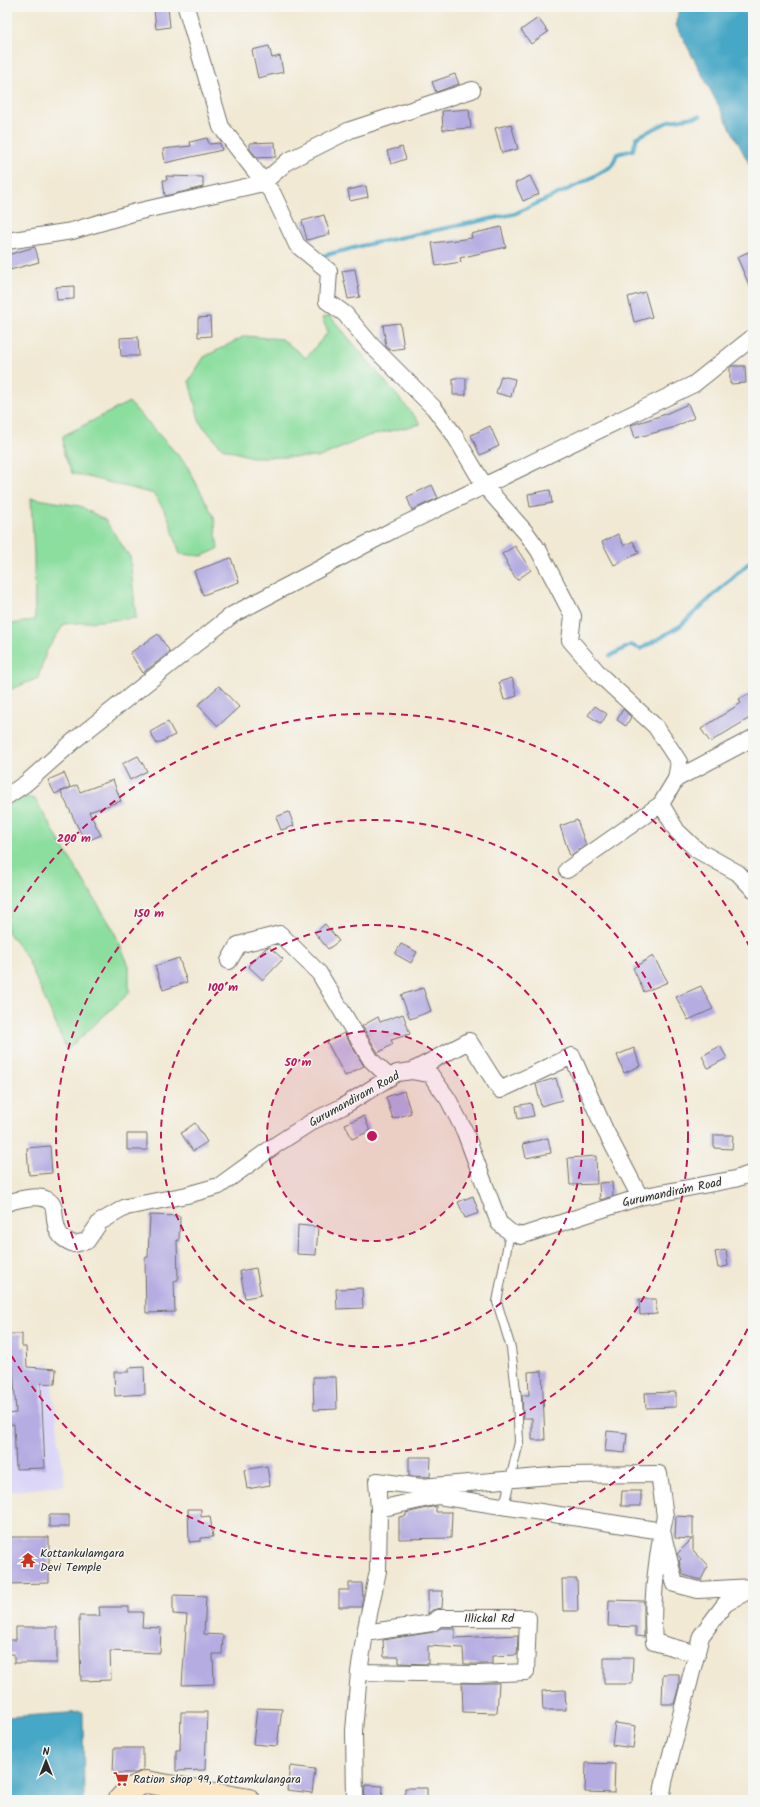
<svg xmlns="http://www.w3.org/2000/svg" width="760" height="1807" font-family="Kalam,sans-serif">
  <style>
    .built { fill: #dbd6f7 }
    .green { fill: #8cde9f; stroke: #5c8465 }
    .water { fill: #46a7c6; stroke: #386978 }
    .lines { fill: none; stroke-linecap: round; stroke-linejoin: round }
    .stream { stroke: #46a7c6; stroke-width: 4 }
    .building { fill: #b5ade2 }
    .lane-casing { stroke: #706e66; stroke-width: 10 }
    .street-casing { stroke: #706e66; stroke-width: 18 }
    .secondary-casing { stroke: #706e66; stroke-width: 24 }
    .lane { stroke: #fff; stroke-width: 8 }
    .street { stroke: #fff; stroke-width: 16 }
    .secondary { stroke: #fbe6c4; stroke-width: 22 }
    .ring { fill: none; stroke: #c2185b; stroke-width: 2; stroke-dasharray: 7 5 }
    .labels { text-anchor: middle; stroke-width: 3; stroke-linejoin: round; paint-order: stroke }
    .street-label { font-size: 12px; fill: #2b2b2b; stroke: #f6f6f2 }
    .poi-label { font-size: 12px; fill: #2b2b2b; stroke: #f6f6f2; text-anchor: start }
    .centre { fill: #c2185b; stroke: #f6f6f2; stroke-width: 2 }
    .ring-label { font-size: 12px; text-anchor: middle; font-weight: bold; fill: #c2185b; stroke: #f6f6f2; stroke-width: 3; stroke-linejoin: round; paint-order: stroke }
  </style>
  <rect width="100%" height="100%" fill="#f6f6f2"/>
  <filter id="ink" filterUnits="userSpaceOnUse"><feTurbulence type="fractalNoise" baseFrequency=".025" numOctaves="2"/><feDisplacementMap in="SourceGraphic" scale="8" xChannelSelector="R" yChannelSelector="G"/><feConvolveMatrix kernelMatrix="1 2 1 2 8 2 1 2 1" color-interpolation-filters="sRGB"/></filter>
  <filter id="wash" filterUnits="userSpaceOnUse"><feTurbulence type="fractalNoise" baseFrequency=".012" numOctaves="4" result="noise"/><feDisplacementMap in="SourceGraphic" scale="16" xChannelSelector="R" yChannelSelector="G"/><feGaussianBlur stdDeviation="0.9" result="paint"/><feColorMatrix in="noise" values="0 0 0 0 0 0 0 0 0 0 0 0 0 0 0 0 0 1.4 0 .05"/><feComposite in="paint" operator="in"/></filter>
  <g filter="url(#wash)">
    <rect width="100%" height="100%" fill="#f1e9d4"/>
    <path class="built" d="M49 1363 65 1485 7 1492V1367Z"/>
    <path class="green" d="M330 316 421 424 368 436 320 457H251L222 448 200 423 189 381 204 357 245 336 282 339 306 358 328 332 322 318Z
      M129 402 186 464 214 517 218 549 202 556 180 554 168 516 154 494 72 473 64 454 63 436Z
      M31 498 80 506 105 520 130 557 136 618 64 624 46 652 38 678 7 691V625L35 620 34 554Z
      M24 797 35 799 61 844 113 929 129 966V993L67 1050 26 956 7 931V806Z"/>
    <path class="water" d="M679 7H753V171L676 25Z
      M83 1712 84 1800H7V1717Z"/>
    <g class="lines">
      <path class="stream" d="M318 257 369 244 514 214 582 183 612 166 617 154 633 150 637 137 670 121 700 116
        M610 656 631 645 641 649 680 626 753 559"/>
    </g>
    <g id="blocks">
      <path class="building" d="M168 7 170 27 156 29 154 9Z
        M538 18 548 32 531 44 521 30Z
        M269 46 272 58 280 56 283 72 258 78 252 50Z
        M455 74 459 84 436 92 432 82Z
        M469 109 471 128 443 130 442 111Z
        M511 124 518 149 502 153 495 128Z
        M207 138 209 144 220 143 222 150 165 163 163 149 191 146 190 142Z
        M275 142 276 157 257 158 250 149V143Z
        M402 147 406 159 391 164 387 151Z
        M166 176 203 177V187L165 196 163 180H167Z
        M530 176 539 194 523 201 515 183Z
        M366 186 368 197 350 201 348 190Z
        M324 215 330 234 307 240 302 221Z
        M501 227 506 247 460 258 461 262 436 266 432 243 472 238 471 234Z
        M35 247 39 262 10 270 7 255Z
        M753 250V294L737 257Z
        M355 269 360 297 348 299 342 271Z
        M74 286V299L57 300 56 287Z
        M645 292 652 317 634 322 628 297Z
        M210 317 211 336 198 337V318Z
        M400 323 404 348 390 350 386 347 383 325Z
        M138 337 139 356H121L120 338Z
        M732 366H745L746 383 730 384V368Z
        M501 376 515 379 511 397 496 393Z
        M453 378H466V395H453Z
        M688 404 694 418 672 428 635 438 631 425 663 415Z
        M490 426 499 446 480 455 471 435Z
        M432 485 438 498 412 510 407 497Z
        M550 490 552 503 530 507 528 494Z
        M618 534 624 546 633 541 639 553 614 565 602 542Z
        M515 546 531 570 517 580 506 563 507 562 502 554Z
        M231 558 239 582 203 595 194 571Z
        M158 634 170 652 143 673 130 653Z
        M512 678 517 696 504 700 499 682Z
        M219 686 239 707 218 726 198 705Z
        M753 692V716L710 742 701 729 741 703 739 699Z
        M595 706 607 714 601 724 588 715Z
        M623 709 631 717 626 726 617 720Z
        M168 722 175 735 157 744 150 732Z
        M138 756 147 771 130 780 122 764Z
        M64 773 70 787 55 794 48 780Z
        M113 780 121 801 89 812 101 835 85 842 61 792 77 785 80 792Z
        M289 812 294 826 281 830 276 817Z
        M577 820 586 845 570 856 560 826Z
        M325 924 339 941 328 949 315 933Z
        M401 944 417 952 411 963 395 954Z
        M269 947 283 959 263 980 248 966 266 948Z
        M653 956 668 982 644 992 633 968Z
        M179 958 187 982 163 990 155 966Z
        M701 986 713 1009 688 1020 676 997Z
        M423 988 431 1011 410 1019 401 995Z
        M403 1014 410 1034 391 1040 393 1044 378 1053 362 1026 378 1017 380 1022Z
        M344 1033 364 1066 345 1076 327 1042Z
        M720 1046 727 1058 708 1068 702 1056Z
        M634 1048 640 1066 624 1073 617 1055Z
        M556 1078 562 1100 541 1106 536 1084Z
        M404 1091 411 1113 393 1119 386 1097Z
        M531 1103 534 1116 518 1119 516 1106Z
        M364 1116 370 1131 352 1139 345 1124Z
        M195 1123 207 1142 193 1151 181 1133Z
        M127 1134H147V1150H127Z
        M714 1135H733L732 1149 714 1148Z
        M548 1138 551 1153 526 1158 523 1144Z
        M50 1146 52 1173 29 1175 27 1148Z
        M596 1156 597 1184 570 1185 568 1158Z
        M612 1182 613 1196 600 1200 599 1183Z
        M473 1196 479 1213 465 1218 458 1202Z
        M150 1215 180 1216 179 1241 177 1240 178 1280 174 1281 175 1312 146 1313 145 1258 148 1257Z
        M298 1225 318 1227 316 1255 297 1254Z
        M726 1250 728 1266 718 1268 715 1252Z
        M256 1268 261 1295 245 1298 240 1271Z
        M362 1288 363 1308 337 1309 336 1289Z
        M639 1299H656L657 1314 640 1315Z
        M7 1334H22V1347H26L27 1367 56 1369 55 1384 41 1383 45 1468 16 1469 14 1424 7 1425V1414L16 1413 13 1367H7Z
        M144 1367 145 1394 115 1396 114 1372H129V1368Z
        M542 1371 545 1440H532V1418H523L522 1395H529L528 1372Z
        M313 1377H336L337 1409 314 1410Z
        M676 1392V1407L646 1408 645 1393Z
        M607 1431 627 1433 625 1453 605 1451Z
        M409 1457H431L430 1477 409 1476Z
        M267 1466 270 1485 247 1489 244 1470Z
        M622 1491H641V1506H621Z
        M436 1506V1512H452L451 1538 399 1539V1517L406 1516V1513Z
        M188 1509H201V1517L210 1516 213 1537 201 1538V1541L189 1542Z
        M49 1515H69V1527H49Z
        M676 1516 693 1517V1550L708 1566 701 1580 683 1575 679 1561 681 1559 677 1554 692 1539 675 1538Z
        M7 1537H49V1583L7 1584Z
        M562 1579H577L578 1611H563Z
        M349 1583H362L363 1598 361 1607H339V1590H349Z
        M428 1591H443L442 1608 432 1610 428 1614Z
        M173 1595 206 1596 204 1634 223 1635 222 1654H213L214 1684 182 1685 187 1615 173 1614Z
        M609 1600 644 1601V1637L636 1636V1627L608 1626Z
        M99 1607H129V1612H143L142 1627 161 1628 160 1653 110 1651 111 1680 81 1681 79 1616H100Z
        M16 1627H57V1663H14V1654H7V1640H16Z
        M441 1628H455V1638L518 1635 517 1655 492 1656V1664H464L463 1648 428 1646V1664L399 1663V1657H384L383 1640 433 1632Z
        M604 1657H633L632 1684H604Z
        M663 1674H679V1686L674 1704H662Z
        M462 1683H499L497 1713 463 1712Z
        M565 1690 566 1710H543L542 1691Z
        M257 1708 282 1709 277 1746 253 1744Z
        M181 1712H207L205 1770 176 1771V1750H180Z
        M615 1723 636 1726 633 1748 612 1745Z
        M114 1748H143V1770L136 1773H113Z
        M586 1763 615 1764 614 1793 585 1792Z
        M290 1766 315 1769 312 1793 287 1790Z
        M365 1785 383 1786 382 1800H364Z
        M405 1788H427V1800H405Z"/>
    </g>
  </g>
  <g filter="url(#ink)">
    <use href="#blocks" fill-opacity="0" stroke="#706e66" stroke-width="1"/>
    <g class="lines">
      <defs>
        <path id="lane" d="M504 1506 519 1442 517 1399 511 1348 497 1302 510 1232"/>
        <path id="street" d="M186 7 221 127 273 194 297 245 329 271 327 301 345 314 372 346 434 408 453 433 484 485 527 534 539 551 573 616 570 640 600 675 656 727 679 762 676 779 661 804 677 831 697 850 738 873 753 889
          M7 241 72 231 136 212 263 183 288 161 350 130 472 90
          M676 779 753 738
          M7 796 25 784 76 739 232 615 393 530 694 384 753 337
          M567 870 661 804
          M229 961 238 945 280 934 319 973 371 1060 390 1078
          M412 1071 469 1041 500 1090 572 1056 605 1130 640 1197
          M7 1203C19 1199 50 1190 54 1209 55 1218 55 1229 61 1236 64 1240 70 1242 74 1244L87 1241 100 1222 126 1207 187 1195 219 1186 277 1144 313 1121 342 1107 397 1073 412 1071 430 1074 448 1099 465 1132 499 1223 510 1232 521 1236 640 1197 735 1179 753 1173
          M379 1509 377 1481 421 1487 563 1475 659 1474 665 1516 662 1531 675 1584 698 1590 753 1587
          M365 1633 378 1571 379 1509 438 1496 662 1531C656 1568 651 1604 654 1642L697 1654
          M355 1800 354 1731 359 1672 365 1633 432 1623 438 1618H528L526 1672 477 1674 359 1672
          M661 1800 664 1782 701 1636 725 1604 751 1589"/>
        <path id="secondary" d="M119 1800 128 1790 146 1782 249 1800"/>
      </defs>
      <use href="#lane" class="lane-casing"/>
      <use href="#street" class="street-casing"/>
      <use href="#secondary" class="secondary-casing"/>
      <use href="#lane" class="lane"/>
      <use href="#street" class="street"/>
      <use href="#secondary" class="secondary"/>
    </g>
  </g>
  <circle cx="372" cy="1136" r="105" fill="#c2185b" fill-opacity=".12"/>
  <g class="ring">
    <circle cx="372" cy="1136" r="105"/>
    <circle cx="372" cy="1136" r="211"/>
    <circle cx="372" cy="1136" r="316"/>
    <path d="M753 1318A422 422 0 0 1 8 1350M8 922A422 422 0 0 1 753 954"/>
  </g>
  <defs>
    <symbol id="temple-bare" viewBox="-9 -9 18 18"><path d="M0-6L5-2H3V0L6.5 2.5H4V6H1.5V3h-3V6H-4V2.5H-6.5L-3 0V-2H-5Z" fill="#c8321e" stroke="#f6f6f2" stroke-width="2.5" paint-order="stroke"/></symbol>
    <symbol id="supermarket-bare" viewBox="-9 -9 18 18"><path d="M-6-5.5h2.5l.6 2H6L4.5 2H-2.5L-4.4-4H-6ZM-1.5 3.2a1.3 1.3 0 1 0 .1 0ZM3 3.2a1.3 1.3 0 1 0 .1 0Z" fill="#c8321e" stroke="#f6f6f2" stroke-width="2.5" paint-order="stroke"/></symbol>
  </defs>
  <g fill-rule="evenodd">
    <use href="#temple-bare" x="17" y="1549" width="22" height="22"/>
    <use href="#supermarket-bare" x="110" y="1768" width="22" height="22"/>
  </g>
  <g class="labels">
    <g class="street-label">
      <text transform="translate(354 1099) rotate(-29)" y="4">Gurumandiram Road</text>
      <text transform="translate(672 1192) rotate(-12)" y="4">Gurumandiram Road</text>
      <text x="489" y="1622">Illickal Rd</text>
    </g>
    <g class="poi-label">
      <text x="40" y="1557">Kottankulamgara<tspan x="40" dy="14">Devi Temple</tspan></text>
      <text x="133" y="1783">Ration shop 99, Kottamkulangara</text>
    </g>
  </g>
  <circle cx="372" cy="1136" r="6" class="centre"/>
  <g class="ring-label">
    <text x="74" y="842">200 m</text>
    <text x="149" y="917">150 m</text>
    <text x="223" y="991">100 m</text>
    <text x="298" y="1066">50 m</text>
  </g>
  <rect width="760" height="1807" fill="none" stroke="#f6f6f2" stroke-width="24"/>
  <g transform="translate(46 1761)" stroke="#f6f6f2" stroke-width="3" paint-order="stroke">
  <path d="M0-3L7 15L0 10L-7 15Z" fill="#2b2b2b"/>
  <text y="-6" font-size="11" font-weight="bold" text-anchor="middle" fill="#2b2b2b">N</text>
  </g>
</svg>
